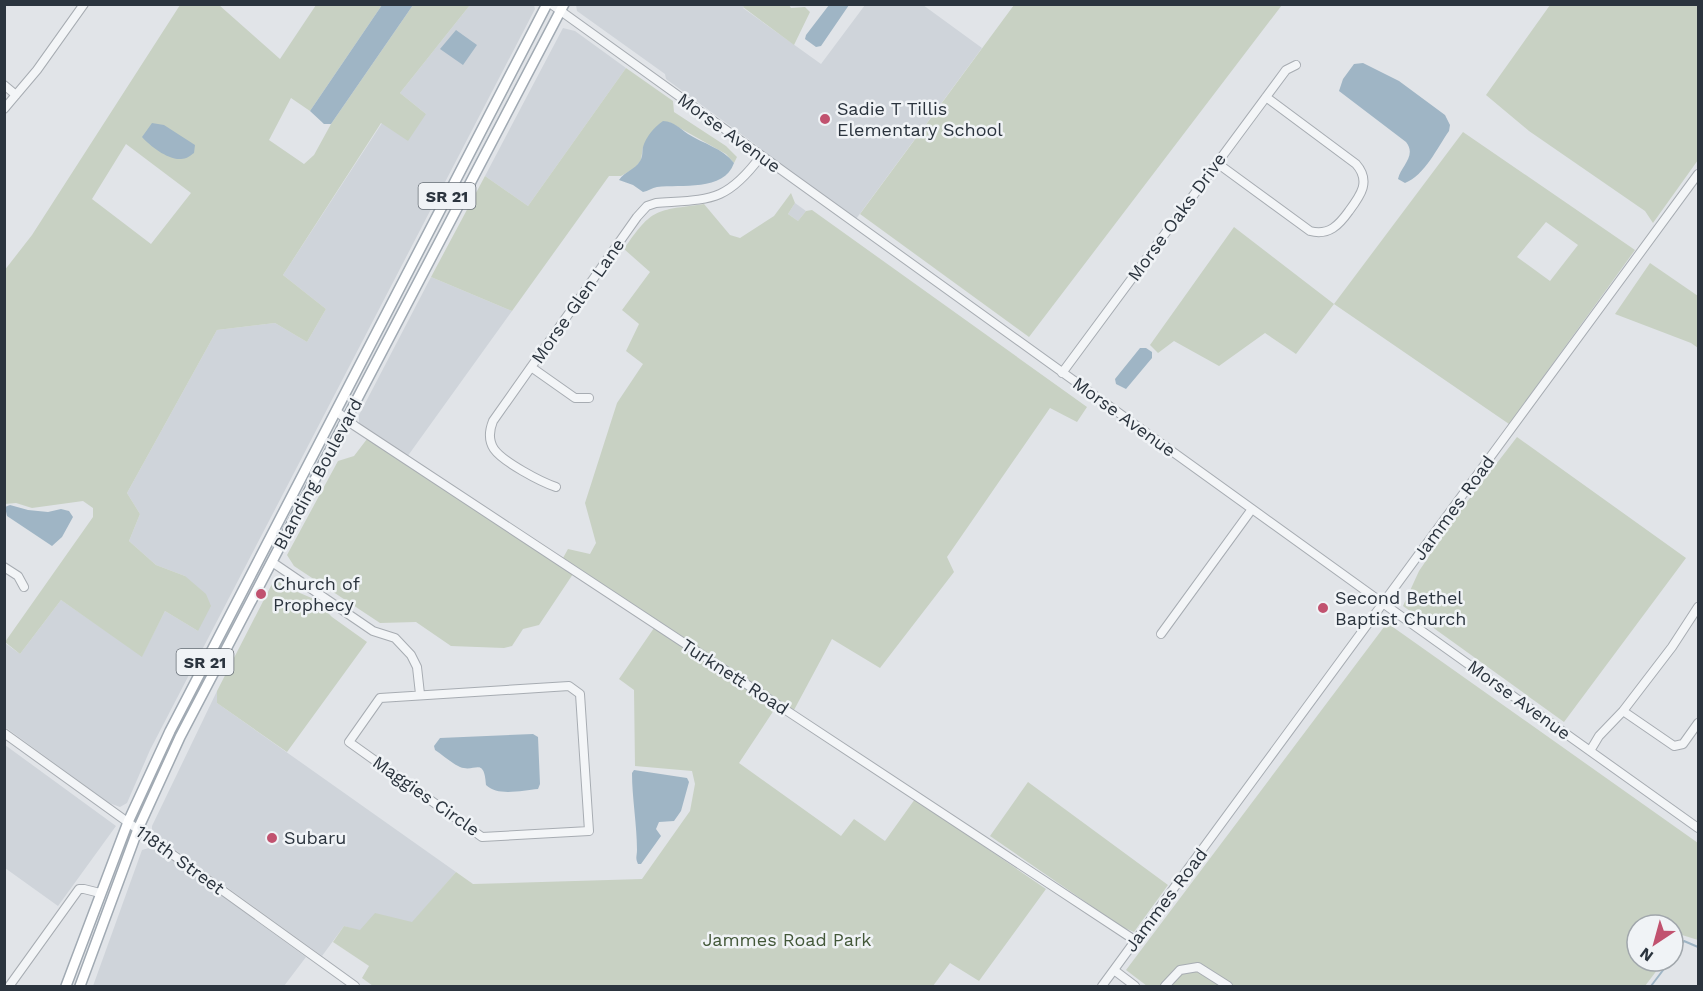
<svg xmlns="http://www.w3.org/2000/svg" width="1703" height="991" font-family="'Work Sans',sans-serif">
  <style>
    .built { fill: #cfd4da }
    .green { fill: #c8d1c3; fill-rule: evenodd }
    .water { fill: #9fb5c5 }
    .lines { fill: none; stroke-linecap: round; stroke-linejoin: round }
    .stream { stroke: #9fb5c5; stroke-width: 2 }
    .minor-casing { stroke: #a7acb2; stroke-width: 10 }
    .major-casing { stroke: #a1aab3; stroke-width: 12 }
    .minor { stroke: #f3f5f7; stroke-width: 8 }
    .major { stroke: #fff; stroke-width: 9 }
    .poi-dot { fill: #c1526f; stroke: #f0f3f6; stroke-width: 2 }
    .labels { text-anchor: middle; stroke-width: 5; stroke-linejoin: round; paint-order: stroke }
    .shield { fill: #f0f3f6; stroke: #666d75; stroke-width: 1.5 }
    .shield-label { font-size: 16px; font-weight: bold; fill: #2b343e }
    .poi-label { font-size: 18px; fill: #2b343e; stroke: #f0f3f6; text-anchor: start }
    .street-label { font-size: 18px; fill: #2b343e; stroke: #f0f3f6 }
    .park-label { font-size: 18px; fill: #435839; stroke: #f0f3f6 }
  </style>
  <rect width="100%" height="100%" fill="#e1e4e8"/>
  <path class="built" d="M470 5H534L535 9 150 750 127 803 120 807 109 803 5 727V643L20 654 61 600 142 656 165 611 198 631 185 576 156 565 129 541 140 514 127 493 217 330 275 323 307 342 326 309 283 275 382 123 426 114 400 93Z
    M576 5H745L743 8 821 64 865 5H923L982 48 856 219 758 149 759 147 666 79 665 74 577 11Z
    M563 28 575 31 626 68 528 206 485 176Z
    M795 203 806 211 798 221 788 214Z
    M431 277 512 311 407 457 369 432 359 423V415Z
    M217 691V703L456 872 412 923 360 931 344 926 322 956 152 833V826Z
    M5 745 116 826 58 906 5 868Z
    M149 848 159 850 306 957 284 986H93L142 850Z"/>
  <path class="green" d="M180 5H219L280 59 316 5H382L310 111 291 98 269 140 304 164 314 155 331 124 413 5H470L400 93 426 114 408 141 381 123 283 275 326 309 307 342 275 323 217 330 127 493 140 514 129 541 156 565 185 576 206 594 211 606 198 631 165 611 142 657 61 600 20 654 5 642 93 517V508L83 501 32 508 16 503 5 504 4 271 32 235ZM126 144 191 193 151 244 92 199Z
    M745 5H789L791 8 805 7 810 12 794 45 743 7Z
    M1014 5H1282L1029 337 860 214Z
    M1550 5H1698V160L1653 223 1645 211 1529 131 1486 95Z
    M626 68 673 101 674 112 726 146 737 157 734 163 726 154 669 122 643 147 641 160 635 168 621 176H609L512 311 431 277 485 176 528 206Z
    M1463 132 1635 250 1509 424 1334 304 1296 354 1265 333 1219 366 1174 341 1158 353 1150 345 1234 227 1334 304ZM1546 222 1578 245 1550 281 1517 257Z
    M791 193 795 203 788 214 798 221 806 211 812 210 1087 407 1077 422 1050 408 947 557 954 572 880 668 832 639 794 710 563 558 568 549 590 554 596 543 585 503 617 403 643 364 626 351 639 324 622 310 650 272 624 249C653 207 655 211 704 204L730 235 740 238 774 216Z
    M1650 263 1698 296V348L1691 343 1615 314Z
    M1517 437 1686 558 1564 722 1403 606 1419 571 1460 511Z
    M367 439 573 574 539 625 523 629 512 646 504 648 451 646 416 622 380 623 294 566 287 555 338 461 354 456Z
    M274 580H276L288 588 314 599 332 617 367 642 287 752 217 703V691Z
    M1390 625 1698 843V940L1682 935 1673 948V925H1637V961H1664L1645 986H1147L1126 970 1384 627Z
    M654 628 776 707 739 763 841 836 854 819 885 841 915 799 1046 889 979 981 950 963 933 986H373L362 978 369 966 333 942 344 926 360 930 375 913 412 922 456 872 473 884 642 879 690 811 695 784 692 771 635 766 634 690 619 679Z
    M1028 782 1168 885 1134 932 1122 927 990 836Z"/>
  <path class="water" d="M382 5H413L331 124H324L310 111Z
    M829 5H849L821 46 816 47 805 39 806 35Z
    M456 30 477 45 463 65 440 49Z
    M1363 63 1399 81 1445 115 1450 125 1449 131C1437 148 1425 175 1405 183L1398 179C1401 166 1417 156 1406 142L1339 91 1343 79 1354 64Z
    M663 121C675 122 679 128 688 134 704 144 722 148 734 163 724 192 681 184 657 187 652 188 648 191 643 192L633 185 619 180C625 171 635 170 640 161 643 157 642 152 643 147 646 137 654 127 663 121Z
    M152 123 164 125 195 145 194 153C190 156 186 159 181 159 168 160 150 146 142 137Z
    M1140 348H1146L1152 352V358L1126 389 1116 384 1115 379Z
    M10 505 28 510 48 512 61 509 69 511 73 517 62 537 52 546 7 516 5 507Z
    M533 734 538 737 540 784 538 789C523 790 498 797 486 785 484 756 475 773 460 767 451 763 443 755 435 750L434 746 440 738Z
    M634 770 687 778 689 782 681 811 674 821 659 822 656 829 661 836 641 864H638C635 858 637 856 637 850 637 825 632 798 632 773Z"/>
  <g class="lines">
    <path class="stream" d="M1673 956 1684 941 1698 947
      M1651 986 1670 961"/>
    <defs>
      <path id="minor" d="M551 4 1384 604 1698 828
        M4 85 16 95
        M4 109 37 70 84 4
        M1217 163 1310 231C1329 236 1339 225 1349 211 1361 195 1371 181 1356 164L1266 97
        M531 367 575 398H589
        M1062 373 1286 70 1296 65
        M336 411 355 426 1136 941
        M556 487C541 482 503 462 494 449 488 440 489 431 493 421L637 217 647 206 656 203C710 199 726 203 761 156
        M272 562 373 631 395 638 411 655 417 667 420 694
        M4 567 18 576 24 587
        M1161 634 1252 509
        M569 686 580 694 589 831 482 837 349 742 380 698Z
        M1623 711 1674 746 1683 744 1698 723
        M4 733 355 986
        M1590 751 1599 736 1623 711 1672 647 1698 607
        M1114 970 1135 986
        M10 985 79 889H84L100 893
        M1102 986 1698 174
        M1165 986 1180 970 1198 967 1228 986"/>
      <path id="major" d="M66 986 128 822 170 731 547 4
        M80 986 138 829 180 737 564 4"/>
    </defs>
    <use href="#minor" class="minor-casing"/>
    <use href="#major" class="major-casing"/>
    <use href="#minor" class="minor"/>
    <use href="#major" class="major"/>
  </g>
  <g class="poi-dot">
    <circle cx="825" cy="119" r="6"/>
    <circle cx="261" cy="594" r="6"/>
    <circle cx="1323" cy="608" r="6"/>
    <circle cx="272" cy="838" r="6"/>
  </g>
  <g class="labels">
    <g class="shield">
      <rect x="418.5" y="183" width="57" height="26" rx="4.5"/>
      <rect x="176.5" y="649" width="57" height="26" rx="4.5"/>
    </g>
    <g class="shield-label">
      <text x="447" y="202">SR 21</text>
      <text x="205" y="668">SR 21</text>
    </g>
    <g class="poi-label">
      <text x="837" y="115">Sadie T Tillis<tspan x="837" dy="21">Elementary School</tspan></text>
      <text x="273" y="590">Church of<tspan x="273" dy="21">Prophecy</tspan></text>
      <text x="1335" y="604">Second Bethel<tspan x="1335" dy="21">Baptist Church</tspan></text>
      <text x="284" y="844">Subaru</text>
    </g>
    <g class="street-label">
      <text transform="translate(729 133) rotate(36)" y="6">Morse Avenue</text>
      <text transform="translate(1177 217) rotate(-54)" y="6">Morse Oaks Drive</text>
      <text transform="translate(578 301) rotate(-55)" y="6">Morse Glen Lane</text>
      <text transform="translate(1124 417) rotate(36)" y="6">Morse Avenue</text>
      <text transform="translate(318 474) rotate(-62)" y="6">Blanding Boulevard</text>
      <text transform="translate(1454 508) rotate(-54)" y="6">Jammes Road</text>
      <text transform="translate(735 677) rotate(33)" y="6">Turknett Road</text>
      <text transform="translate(1519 700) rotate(36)" y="6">Morse Avenue</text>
      <text transform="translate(426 796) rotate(35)" y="6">Maggies Circle</text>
      <text transform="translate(180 860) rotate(36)" y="6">118th Street</text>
      <text transform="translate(1166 900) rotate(-53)" y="6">Jammes Road</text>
    </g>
    <g class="park-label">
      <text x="787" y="946">Jammes Road Park</text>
    </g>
  </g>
  <rect width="1703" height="991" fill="none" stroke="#2b343e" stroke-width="12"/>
  <g transform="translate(1655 943) rotate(216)"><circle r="28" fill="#f0f3f6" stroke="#a1a7ac" stroke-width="1.5"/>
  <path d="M0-4.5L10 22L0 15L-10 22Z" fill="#c1526f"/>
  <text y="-9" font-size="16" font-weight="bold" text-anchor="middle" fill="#2b343e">N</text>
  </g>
</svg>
